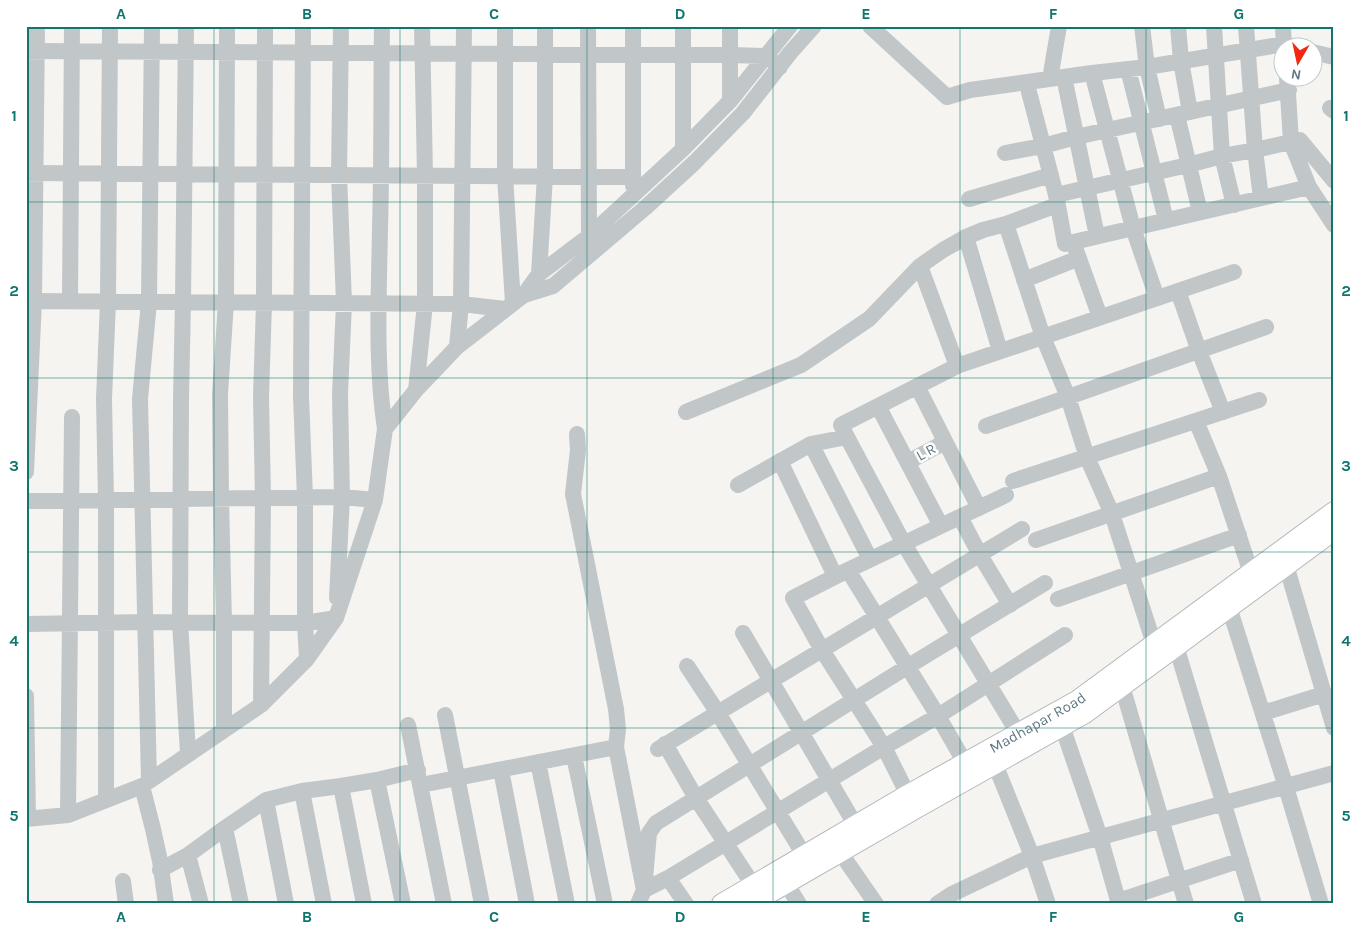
<svg xmlns="http://www.w3.org/2000/svg" width="1360" height="930" font-family="Karla,sans-serif">
  <style>
    .lines { fill: none; stroke-linecap: round; stroke-linejoin: round }
    .major-casing { stroke: #b2b8bb; stroke-width: 22 }
    .minor { stroke: #c1c6c9; stroke-width: 16 }
    .major { stroke: #fff; stroke-width: 20 }
    .grid { fill: none; stroke: #0f766e; stroke-width: 1; stroke-opacity: 0.55 }
    .labels { text-anchor: middle; stroke-width: 5; stroke-linejoin: round; paint-order: stroke }
    .street-label { font-size: 15px; fill: #617984; stroke: #fff }
    .neatline { fill: none; stroke: #0f766e; stroke-width: 2 }
    .grid-label { font-size: 16px; text-anchor: middle; font-weight: bold; fill: #0f766e }
  </style>
  <rect width="100%" height="100%" fill="#f5f4f0"/>
  <g class="lines">
    <defs>
      <g id="major">
        <path id="s1" d="M722 904 908 795 1077 701 1334 512"/>
        <path d="M750 904 916 808 1085 713 1334 530"/>
      </g>
    </defs>
    <use href="#major" class="major-casing"/>
    <path class="minor" d="M186 26 183 302 181 399 180 622 188 753
      M303 26 301 396 305 498V623L307 659
      M382 26C381 93 382 161 380 228 379 294 375 363 385 429
      M505 26V176L513 303
      M588 26 589 236
      M633 26V186
      M730 26V101
      M870 26 947 97 970 90 1092 73 1147 67 1284 44 1296 48
      M1142 26 1147 67 1159 119
      M1178 26 1181 61 1190 112
      M1214 26 1222 156 1234 205
      M1246 26 1255 150 1261 198
      M1283 26 1284 48
      M26 51 730 55 767 56 780 67
      M1312 52 1334 57
      M1128 69 1166 220
      M1092 73 1133 228 1157 298
      M1064 77 1097 236
      M1287 78 1291 142 1309 187 1334 225
      M1050 79 1059 26
      M1029 92 1056 195 1065 244 1309 187
      M1330 108 1334 111
      M1177 115 1200 212
      M683 149V26
      M1005 153 1043 146 1076 137 1289 90
      M26 173 633 177
      M1056 195 1188 165 1222 156 1255 150 1300 140 1334 181
      M969 199 1051 175
      M1006 224 1043 337 1068 397 1087 457 1112 514 1154 644
      M966 237 1000 351
      M1073 242 1100 317
      M920 266 957 366
      M539 274 545 176V26
      M1024 280 1079 258
      M1178 291 1199 351 1223 412
      M524 295 539 274 589 236 683 149 730 101 790 26
      M26 301 461 304 505 309
      M70 301 72 26
      M457 347 461 304 464 26
      M917 386 979 508
      M416 390 425 304V175L422 26
      M878 406 941 526
      M686 412 801 365 869 319 920 266 943 250 966 237 983 230 1006 224 1057 205
      M1196 421 1219 476 1251 573
      M986 426 1266 327
      M577 434 578 450 573 494 616 709 618 729 616 747 644 890 638 904
      M847 437 904 544 1018 733
      M811 444 870 559
      M780 461 835 576
      M908 462 945 442
      M26 472 34 301 37 26
      M1013 481 1259 400
      M738 485 811 444 847 437 841 425 957 366 1234 272
      M26 501 342 497 375 500
      M960 517 980 555 1010 605
      M1036 540 1219 476
      M1286 565 1334 728
      M848 570 938 716 965 763
      M337 598 342 497 340 394 344 303 339 175 341 26
      M1058 599 1239 535
      M1229 607 1286 787 1321 904
      M26 624 146 622 305 623 336 618
      M743 633 856 826
      M1176 646 1254 904
      M687 666 718 713 804 855
      M1122 686 1186 904
      M26 696 28 819
      M261 705 263 498 261 397 264 303 265 26
      M1263 713 1324 694
      M445 715 482 904
      M408 725 444 904
      M1062 726 1100 837 1119 904
      M224 729V622L221 499 220 394 226 302 227 26
      M665 744 696 798 753 885
      M658 749 1022 529
      M574 756 605 904
      M538 762 567 904
      M995 764 1032 856 1048 904
      M501 770 527 904
      M377 780 403 904
      M149 781 140 399 149 302 152 26
      M421 785 616 747
      M142 786 153 829 160 861 166 904
      M341 786 364 904
      M302 791 324 904
      M908 795 884 747 822 650 793 598 848 570 1006 495
      M106 800V501L104 399 108 301 110 26
      M266 800 286 904
      M68 815 72 417
      M26 819 68 815 142 786 261 705 307 659 336 618 375 500 385 429 416 390 457 347 524 295 553 286 645 208 695 162 743 113 790 53 814 26
      M225 828 241 904
      M840 852 876 904
      M188 855 201 904
      M160 870 188 855 225 828 266 800 302 791 341 786 377 780 418 770
      M668 878 686 904
      M123 881 126 904
      M786 883 799 904
      M644 890 649 833 656 823 907 667 1045 583
      M644 890 668 878 884 747 938 716 1065 635
      M1118 901 1241 860
      M937 904 952 894 1032 856 1334 773"/>
    <use href="#major" class="major"/>
  </g>
  <path class="grid" d="M214 26V904M400 26V904M587 26V904M773 26V904M960 26V904M1146 26V904M26 202H1334M26 378H1334M26 552H1334M26 728H1334"/>
  <g class="labels">
    <g class="street-label">
      <text transform="translate(926 452) rotate(-29)" y="5">L R</text>
      <text dy="5" stroke="none"><textPath href="#s1" startOffset="364">Madhapar Road</textPath></text>
    </g>
  </g>
  <rect width="1360" height="930" fill="none" stroke="#ffffff" stroke-width="55"/>
  <g transform="translate(1298 62) rotate(189)"><circle r="24" fill="#ffffff" stroke="#c0c9ce"/>
  <path d="M0-4L9 19L0 12L-9 19Z" fill="#f22812"/>
  <text y="-8" font-size="14" font-weight="bold" text-anchor="middle" fill="#617984">N</text>
  </g>
  <rect x="28" y="28" width="1304" height="874" class="neatline"/>
  <g class="grid-label">
    <text x="121" y="19">A</text>
    <text x="307" y="19">B</text>
    <text x="494" y="19">C</text>
    <text x="680" y="19">D</text>
    <text x="866" y="19">E</text>
    <text x="1053" y="19">F</text>
    <text x="1239" y="19">G</text>
    <text x="14" y="121">1</text>
    <text x="1346" y="121">1</text>
    <text x="14" y="296">2</text>
    <text x="1346" y="296">2</text>
    <text x="14" y="471">3</text>
    <text x="1346" y="471">3</text>
    <text x="14" y="646">4</text>
    <text x="1346" y="646">4</text>
    <text x="14" y="821">5</text>
    <text x="1346" y="821">5</text>
    <text x="121" y="922">A</text>
    <text x="307" y="922">B</text>
    <text x="494" y="922">C</text>
    <text x="680" y="922">D</text>
    <text x="866" y="922">E</text>
    <text x="1053" y="922">F</text>
    <text x="1239" y="922">G</text>
  </g>
</svg>
